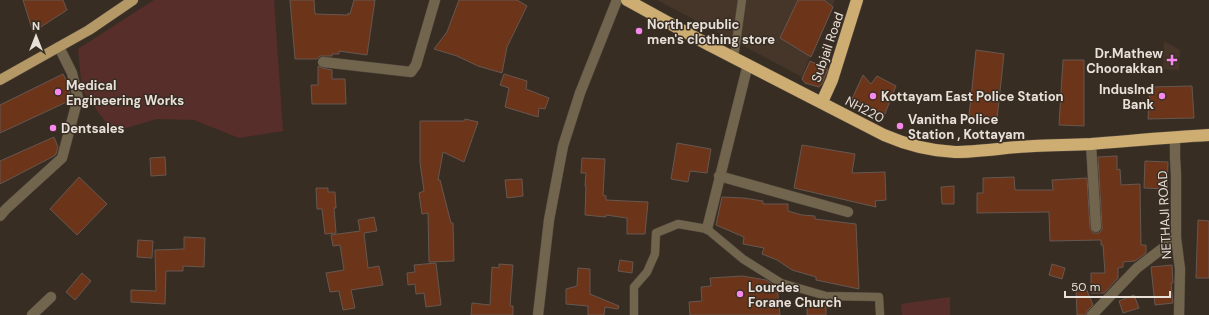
<svg xmlns="http://www.w3.org/2000/svg" width="1209" height="315" font-family="'DM Sans',sans-serif">
  <style>
    .built { fill: #463629 }
    .green { fill: #582e2a }
    .building { fill: #6c351a; stroke: #665750 }
    .lines { fill: none; stroke-linecap: round; stroke-linejoin: round }
    .lane-casing { stroke: #544a40; stroke-width: 9 }
    .street-casing { stroke: #544a40; stroke-width: 11 }
    .primary-casing { stroke: #544a40; stroke-width: 11 }
    .highway-casing { stroke: #544a40; stroke-width: 13 }
    .lane { stroke: #72654d; stroke-width: 8 }
    .street { stroke: #72654d; stroke-width: 10 }
    .primary { stroke: #b49967; stroke-width: 10 }
    .highway { stroke: #cdad71; stroke-width: 12 }
    .poi-dot { fill: #f788ec; stroke: #382d23; stroke-width: 1.5 }
    .labels { text-anchor: middle; stroke-width: 3; stroke-linejoin: round; paint-order: stroke }
    .poi-label { font-size: 13px; font-weight: bold; fill: #e8e1da; stroke: #382d23; text-anchor: start }
    .street-label { font-size: 13px; fill: #e8e1da; stroke: #382d23 }
  </style>
  <rect width="100%" height="100%" fill="#382d23"/>
  <path class="built" d="M657 0H835L809 59 802 77Z
    M1164 41 1180 50 1179 70 1163 69Z"/>
  <path class="green" d="M154 0H274L283 131 239 138 194 120 157 119 113 132 82 90 78 49Z
    M950 297V315H902L901 304Z"/>
  <path class="building" d="M23 0H63L67 10 33 32Z
    M290 0H314L315 14 348 15V13L350 14 354 0H375L367 55 339 51V54H332V56H320L317 59H295Z
    M459 0H517L527 6 507 47 502 73 478 66 457 56 434 49 447 32Z
    M798 0H824L833 7 811 57 780 38Z
    M976 50 1004 54 997 119 969 116Z
    M1063 60H1084V126L1059 125Z
    M810 61 828 69 822 84 819 87 805 83 802 79Z
    M318 66 322 68 332 70V79H345L346 104H312L311 85H318Z
    M63 74 67 82 71 98V100L0 133V105Z
    M504 74 527 81 526 89 549 98 545 109 539 108 538 117 505 107 509 88 500 85Z
    M863 75 871 84 877 76 896 86 884 116 852 99Z
    M1192 86 1194 118 1148 119 1150 87Z
    M465 119 478 122 464 162 443 152 438 180H440L451 223H453L454 261 429 262 428 213 422 214 419 193 424 191 420 163V121H464Z
    M54 137 58 147 56 154 54 156 0 184V161Z
    M677 143 711 149 707 173 690 171 688 182 671 179Z
    M802 145 855 154 852 173 885 172 886 200 875 201 876 207 794 188Z
    M1117 156V170L1120 169 1121 185 1140 184 1141 245H1146V253L1135 261 1123 262V267L1118 268V278L1104 293H1091V273H1105L1103 245H1101V240L1050 241 1049 212 977 213V193H983V178L1014 177 1015 190H1053L1052 180 1087 178 1090 228 1093 233H1099L1102 230V227L1098 157Z
    M165 157 166 175 151 176 150 158Z
    M582 158 605 159 603 195 606 196V200L648 202 645 234H627V218L606 215V217L585 215 586 186H585L586 173H581Z
    M1145 161 1168 162 1167 189 1144 188Z
    M79 177 107 204 77 235 50 209Z
    M522 179 523 196 507 198 505 180Z
    M954 186V204H942L941 187Z
    M316 188H328V192H335L336 208H334L336 233 325 234 322 209H317Z
    M722 197 744 198 763 201V204H788V211L802 215 815 216V219L856 224 859 289 816 280V277L792 270 777 260 762 254 764 248 743 244 744 237 716 225Z
    M374 217 377 231 364 233 368 268 379 266 383 285 351 290 355 308 343 310 339 291 330 292 326 273 344 270 340 245 333 246 331 235 360 231 358 220Z
    M1198 220 1209 221V278H1196Z
    M184 237 205 238 204 267 183 266V271H166L165 304 131 302V290L156 291 155 250 184 249Z
    M138 240 153 241 152 258 137 257Z
    M620 260 633 262 632 273 618 271Z
    M436 263 441 305 426 307 424 293 416 294 415 284 408 285 407 273 415 272 414 265Z
    M499 264 513 265 510 306H513V315H471L472 303 490 305 492 267 499 268Z
    M1052 264 1065 268 1062 279 1049 275Z
    M1172 265 1173 283H1171L1173 303 1155 305 1151 267Z
    M578 268 590 269V294L619 306 618 309 605 307 604 315H588V306L566 304V289L577 286Z
    M82 273 91 281 75 300 66 292Z
    M742 276 766 280 777 287 780 315H690L689 302 702 301 701 287 711 286 710 278Z
    M1086 288 1093 305 1087 311 1086 315H1077L1076 289Z
    M1134 295 1139 308 1123 313 1119 301Z
    M807 303H826V315H807Z"/>
  <g class="lines">
    <defs>
      <path id="lane" d="M734 58 742 0
        M634 315V287L647 272 655 254 656 233 678 224 707 229 743 259 781 283 826 296 879 297 880 315"/>
      <path id="street" d="M323 62 411 72 416 65 435 0
        M1175 137V157L1176 175V238L1180 269 1179 315
        M1091 144 1096 227
        M719 176 848 212
        M0 216 6 209 62 158 78 98 72 73 59 47
        M707 229 748 64
        M32 315 51 297
        M538 315 549 220 563 146 580 93 617 0
        M1092 315 1137 268 1176 238"/>
      <path id="primary" d="M0 80 89 30 133 0"/>
      <path id="highway" d="M627 0 709 45 884 135C907 145 931 151 955 152 981 152 1007 147 1034 146 1053 145 1072 145 1091 144 1130 141 1170 137 1209 135
        M822 102 832 80 857 0"/>
    </defs>
    <use href="#lane" class="lane-casing"/>
    <use href="#street" class="street-casing"/>
    <use href="#primary" class="primary-casing"/>
    <use href="#highway" class="highway-casing"/>
    <use href="#lane" class="lane"/>
    <use href="#street" class="street"/>
    <use href="#primary" class="primary"/>
    <use href="#highway" class="highway"/>
  </g>
  <g class="poi-dot">
    <circle cx="639" cy="31" r="4"/>
    <path d="M1170 54h4v4h4v4h-4v4h-4v-4h-4v-4h4z"/>
    <circle cx="58" cy="92" r="4"/>
    <circle cx="873" cy="96" r="4"/>
    <circle cx="1162" cy="96" r="4"/>
    <circle cx="900" cy="126" r="4"/>
    <circle cx="53" cy="128" r="4"/>
    <circle cx="740" cy="294" r="4"/>
  </g>
  <g class="labels">
    <g class="poi-label">
      <text x="647" y="29">North republic<tspan x="647" dy="15">men's clothing store</tspan></text>
      <text x="1163" y="58" text-anchor="end">Dr.Mathew<tspan x="1163" dy="15">Choorakkan</tspan></text>
      <text x="66" y="90">Medical<tspan x="66" dy="15">Engineering Works</tspan></text>
      <text x="1154" y="94" text-anchor="end">Induslnd<tspan x="1154" dy="15">Bank</tspan></text>
      <text x="881" y="101">Kottayam East Police Station</text>
      <text x="908" y="124">Vanitha Police<tspan x="908" dy="15">Station , Kottayam</tspan></text>
      <text x="61" y="133">Dentsales</text>
      <text x="748" y="292">Lourdes<tspan x="748" dy="15">Forane Church</tspan></text>
    </g>
    <g class="street-label">
      <text transform="translate(827 47) rotate(-71)" y="5">Subjail Road</text>
      <text transform="translate(865 109) rotate(28)" y="5">NH220</text>
      <text transform="translate(1164 215) rotate(-93)" y="5">NETHAJI ROAD</text>
    </g>
  </g>
  <g transform="translate(36 36)" stroke="#382d23" stroke-width="3" paint-order="stroke">
  <path d="M0-3L7 15L0 10L-7 15Z" fill="#e8e1da"/>
  <text y="-6" font-size="11" font-weight="bold" text-anchor="middle" fill="#e8e1da">N</text>
  </g>
  <path d="M1065 291v6h105v-6" fill="none" stroke="#e8e1da" stroke-width="2"/>
  <text x="1071" y="291" font-size="12" fill="#e8e1da" stroke="#382d23" stroke-width="3" paint-order="stroke">50 m</text>
</svg>
